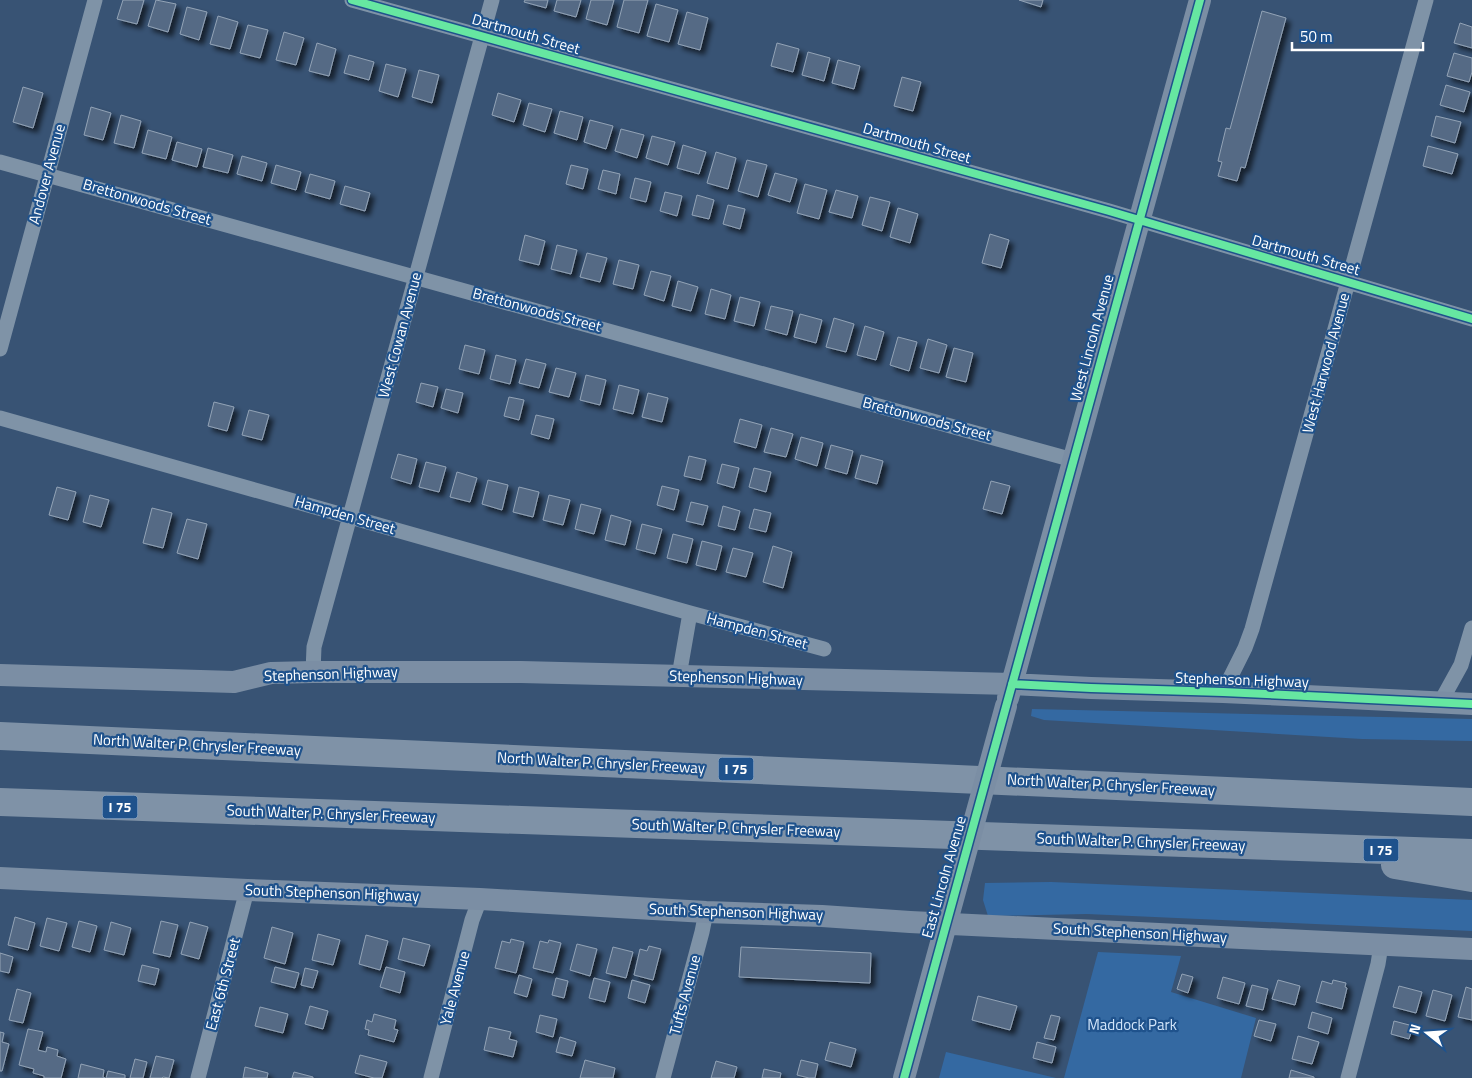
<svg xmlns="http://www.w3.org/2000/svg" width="1472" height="1078" font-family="'Titillium Web',sans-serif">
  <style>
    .green { fill: #3469a2 }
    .building { fill: #556b85; stroke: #93a3b6; filter: url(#shadow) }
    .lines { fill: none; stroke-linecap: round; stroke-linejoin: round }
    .street { stroke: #7f93a7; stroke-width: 15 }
    .secondary { stroke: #7b8ea4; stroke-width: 22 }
    .highway { stroke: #7f92a7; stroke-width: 28 }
    .secondary-bridge { stroke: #7b8ea4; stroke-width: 22 }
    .cycleway-casing { stroke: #1f528c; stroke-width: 11 }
    .cycleway { stroke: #66e7a1; stroke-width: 8 }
    .labels { text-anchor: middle; stroke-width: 4.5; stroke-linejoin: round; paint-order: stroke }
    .shield { fill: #1f528c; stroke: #bccbdc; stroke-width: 1 }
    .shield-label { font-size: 14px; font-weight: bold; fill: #fff }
    .street-label { font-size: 15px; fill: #fff; stroke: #1f528c }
    .park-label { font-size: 15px; fill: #d1e4f9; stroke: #1f528c }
  </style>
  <defs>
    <filter id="shadow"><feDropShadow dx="4.5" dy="4.5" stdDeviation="2.5" flood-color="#0009"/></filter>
  </defs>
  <rect width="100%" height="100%" fill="#385374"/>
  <path class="green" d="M1032 709 1472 719V741L1362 739 1044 720 1031 716Z
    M1051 882 1472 900V931L1087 914 988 916 983 900 985 883Z
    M1098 952 1181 956 1171 992 1256 1018 1241 1078H1064Z
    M946 1052 1056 1078H939Z"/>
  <path class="building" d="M123 0H144L137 24 117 19Z
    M156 0 176 4 168 32 148 26Z
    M525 0H548L546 8 524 2Z
    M557 0H581L576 17 554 11Z
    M591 0H614L607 25 586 19Z
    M624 0H648L639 33 617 27Z
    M1019 0H1043L1041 7Z
    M656 4 678 10 669 42 647 36Z
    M187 7 207 12 199 40 180 34Z
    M1262 11 1286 18 1245 168 1241 167 1237 181 1218 176 1222 162 1218 161 1226 128 1230 129Z
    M687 12 708 18 700 50 678 44Z
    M218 16 238 22 230 49 210 44Z
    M1460 23 1472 27V48L1454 43Z
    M248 25 268 30 260 58 240 53Z
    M284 32 304 38 296 65 276 60Z
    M317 43 336 49 329 76 309 71Z
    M777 43 799 49 793 72 771 66Z
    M808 52 830 58 824 81 802 75Z
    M1454 53 1472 58V72L1469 82 1447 76Z
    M349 55 374 62 369 80 344 73Z
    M838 60 860 66 854 89 832 83Z
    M386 64 406 69 398 97 379 91Z
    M419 70 439 75 432 103 412 97Z
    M902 77 921 82 913 111 894 106Z
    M1446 85 1470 92 1464 112 1440 105Z
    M23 87 43 93 33 128 13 122Z
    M498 93 521 100 514 122 492 115Z
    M529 103 552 109 545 132 523 125Z
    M91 107 111 113 103 140 84 135Z
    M560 111 583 117 577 140 554 133Z
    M121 115 141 121 134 148 114 143Z
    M1436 116 1461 122 1455 143 1431 136Z
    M590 120 613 126 606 149 584 142Z
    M621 129 644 135 637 158 615 151Z
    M148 130 172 137 166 159 142 153Z
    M652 136 675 142 668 165 646 158Z
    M177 142 202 149 197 167 172 160Z
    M683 145 706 152 699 174 677 168Z
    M1428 146 1458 154 1452 174 1423 166Z
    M208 148 233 155 228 173 203 167Z
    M716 152 736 158 728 189 707 183Z
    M242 156 267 163 262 181 237 174Z
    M747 160 767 165 758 197 738 191Z
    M276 165 301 172 296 190 271 183Z
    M571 165 588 169 583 189 566 184Z
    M603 170 620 174 616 194 598 189Z
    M775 173 797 179 790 202 768 195Z
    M310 174 335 181 330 199 305 192Z
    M635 178 651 182 646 202 630 198Z
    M805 184 827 190 819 219 797 213Z
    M345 186 370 193 365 211 340 204Z
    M836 190 858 196 852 218 829 212Z
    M665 192 682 196 677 216 660 211Z
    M697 195 714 200 709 219 692 215Z
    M870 197 890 202 882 231 862 225Z
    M728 205 745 209 740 229 723 224Z
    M898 208 918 214 910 243 890 237Z
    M990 234 1009 240 1001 268 982 263Z
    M525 235 545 241 539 265 519 260Z
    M557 245 577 250 571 274 551 269Z
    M587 253 607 258 600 282 580 277Z
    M619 260 639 265 633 289 613 284Z
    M651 271 671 276 664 301 644 295Z
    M678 281 698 287 691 311 672 306Z
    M711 289 731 295 725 319 705 314Z
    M740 297 760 302 754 326 734 321Z
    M771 306 793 311 787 335 765 329Z
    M800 314 822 320 816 343 794 337Z
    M834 318 854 324 846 352 826 347Z
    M865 326 884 332 876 360 857 355Z
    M898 337 917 342 909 371 890 365Z
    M928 339 947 345 939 373 920 368Z
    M465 345 485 350 479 374 459 369Z
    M954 348 973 353 966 382 946 377Z
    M496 355 516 360 510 384 490 379Z
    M526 359 546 364 539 388 519 383Z
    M556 368 576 373 569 397 549 392Z
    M586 375 606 380 600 405 580 400Z
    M421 383 438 387 433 407 416 402Z
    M619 385 639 390 633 414 613 409Z
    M446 389 463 393 458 413 441 408Z
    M648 393 668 398 662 422 642 417Z
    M509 397 524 400 519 420 504 416Z
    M214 402 234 407 227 431 208 426Z
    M249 410 269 415 262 440 242 435Z
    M536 415 554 419 549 439 531 434Z
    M740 419 762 425 756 448 734 442Z
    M771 428 793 434 786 457 764 452Z
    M801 437 823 443 817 466 795 459Z
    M831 445 853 451 847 474 825 468Z
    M398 454 417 459 411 484 391 478Z
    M861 455 883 461 877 484 855 478Z
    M689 456 706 460 701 480 684 476Z
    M426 462 446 467 439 492 419 487Z
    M722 464 739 468 734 488 717 483Z
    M754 468 771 472 766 492 749 487Z
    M457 472 477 478 470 502 450 497Z
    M488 480 508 485 502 510 482 504Z
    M991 481 1010 486 1002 514 983 509Z
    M662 486 679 490 674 510 657 505Z
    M57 487 76 492 68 520 49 515Z
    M519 487 539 492 533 517 513 512Z
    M90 495 109 500 101 527 83 522Z
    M549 495 570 500 563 525 543 520Z
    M691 502 708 506 703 525 686 521Z
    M581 504 601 509 594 534 575 529Z
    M723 506 740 511 735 530 718 526Z
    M152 508 172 513 163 548 143 543Z
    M754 509 771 513 766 532 749 528Z
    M611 515 631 521 625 545 605 540Z
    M187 519 207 524 198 559 177 553Z
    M642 524 662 529 655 554 636 549Z
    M673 534 693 539 687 563 667 558Z
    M702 541 722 546 716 570 696 565Z
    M773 546 792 552 783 588 763 582Z
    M733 548 753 553 746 577 726 572Z
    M15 917 35 923 28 950 8 945Z
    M47 918 67 923 59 951 40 946Z
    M79 921 97 926 90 952 72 947Z
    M161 921 178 925 170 957 153 953Z
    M111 922 131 928 124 955 104 950Z
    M190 922 208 927 199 959 181 954Z
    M272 927 293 933 285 964 264 958Z
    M318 934 340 940 333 965 312 960Z
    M366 935 388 941 380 970 359 964Z
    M403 938 430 945 424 966 398 959Z
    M511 939 524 942 516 973 495 968 502 941 510 943Z
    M549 940 561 943 553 973 533 968 540 941 548 943Z
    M577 944 597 949 590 976 570 970Z
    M649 946 661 949 653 980 634 975 640 949 647 951Z
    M613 947 633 952 626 978 606 973Z
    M741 947 871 953 870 983 739 977Z
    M0 953 13 957 9 973 0 971Z
    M142 965 159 969 155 985 138 981Z
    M275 967 299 973 295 988 271 982Z
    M386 967 405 972 400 993 380 987Z
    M305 968 318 971 313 988 301 985Z
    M1182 974 1193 977 1188 993 1177 989Z
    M519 975 532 979 527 997 514 993Z
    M1223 977 1245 983 1239 1004 1217 998Z
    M556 978 568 981 564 998 552 995Z
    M594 978 610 982 605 1002 589 998Z
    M632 980 650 985 645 1003 628 998Z
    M1278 980 1300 986 1295 1005 1272 999Z
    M1333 980 1346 983 1345 987 1347 988 1342 1009 1316 1002 1322 981 1332 984Z
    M1252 985 1268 989 1263 1010 1246 1006Z
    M1399 986 1422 992 1416 1013 1393 1007Z
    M1466 987 1472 989V1020L1458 1017Z
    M17 989 31 993 23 1023 9 1020Z
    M1433 990 1452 995 1445 1021 1426 1016Z
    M978 996 1017 1006 1010 1030 972 1020Z
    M310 1006 328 1011 323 1029 305 1024Z
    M260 1007 288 1014 283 1033 255 1026Z
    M1312 1012 1332 1018 1328 1034 1308 1028Z
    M374 1014 396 1020 394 1029 398 1030 394 1042 368 1035 369 1030 365 1029 367 1020 372 1022Z
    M540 1015 557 1019 553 1037 536 1032Z
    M1051 1015 1060 1017 1054 1040 1044 1038Z
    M1259 1020 1276 1024 1271 1041 1254 1036Z
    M1394 1021 1413 1026 1409 1039 1391 1034Z
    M489 1027 511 1032 509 1039 517 1041 513 1057 484 1050Z
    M28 1029 43 1032 38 1050 46 1052 47 1047 58 1050 57 1056 66 1059 61 1078H44V1076L33 1073 34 1069 19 1065Z
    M0 1032 4 1033 2 1042 9 1044 2 1071H0Z
    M1298 1036 1319 1042 1312 1064 1292 1059Z
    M560 1037 576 1042 572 1056 556 1052Z
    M830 1042 856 1049 851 1067 825 1060Z
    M1037 1042 1056 1047 1052 1063 1033 1058Z
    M360 1055 387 1062 382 1078H374L355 1073Z
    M156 1056 174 1060 169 1078 163 1077 162 1078H150Z
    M135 1059 147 1062 143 1078H130Z
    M585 1060 615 1068 613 1078H580Z
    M801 1060 818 1064 815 1078H809L797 1075Z
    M716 1061 737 1067 734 1078H711Z
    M81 1064 104 1070 103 1077 105 1078H78Z
    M245 1067 268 1073 267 1078H243Z
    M764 1069 781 1073 780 1078H762Z
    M1291 1070 1314 1077V1078H1289Z
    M108 1071 125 1075V1078H106Z
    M294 1072 313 1077V1078H292Z"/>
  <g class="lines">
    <path class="street" d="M352 0 1109 211 1472 319
      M0 162 1073 460
      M0 349 95 0
      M0 418 690 613 824 649
      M313 672 314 647 492 0
      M679 676 690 613
      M1223 692 1245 648 1252 629 1426 0
      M1440 703 1461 665 1472 628
      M198 1078 247 890
      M431 1078 472 920 480 899
      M663 1078 702 932 706 912
      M1348 1078 1378 964 1381 945"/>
    <path class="secondary" d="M0 675 234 682 271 673 313 672H521L1012 684 1091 688 1223 692 1472 704
      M1008 698 1200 0
      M0 878 247 890 480 899 706 912 822 916 910 922 1472 949
      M904 1078 959 877"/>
    <path class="highway" d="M0 736 1472 802
      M0 802 1472 853
      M1395 865 1472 878"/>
    <path class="secondary-bridge" d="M959 877 1006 706"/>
    <defs>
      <path id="cycleway" d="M352 0 1109 211 1472 319
        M1012 684 1091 688 1223 692 1472 704
        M904 1078 1200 0"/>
    </defs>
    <use href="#cycleway" class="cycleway-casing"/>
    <use href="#cycleway" class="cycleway"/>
  </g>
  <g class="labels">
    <g class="shield">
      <rect x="718.5" y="757.5" width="35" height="23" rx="4"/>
      <rect x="102.5" y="795.5" width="35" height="23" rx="4"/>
      <rect x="1363.5" y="838.5" width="35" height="23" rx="4"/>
    </g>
    <g class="shield-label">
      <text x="736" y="774">I 75</text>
      <text x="120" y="812">I 75</text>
      <text x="1381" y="855">I 75</text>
    </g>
    <g class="street-label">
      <text transform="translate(526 34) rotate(16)" y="5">Dartmouth Street</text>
      <text transform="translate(917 143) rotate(16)" y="5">Dartmouth Street</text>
      <text transform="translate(47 174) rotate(-75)" y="5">Andover Avenue</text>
      <text transform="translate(147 202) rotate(16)" y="5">Brettonwoods Street</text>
      <text transform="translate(1306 255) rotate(16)" y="5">Dartmouth Street</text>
      <text transform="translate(537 310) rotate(15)" y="5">Brettonwoods Street</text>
      <text transform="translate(400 335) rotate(-75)" y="5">West Cowan Avenue</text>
      <text transform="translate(1092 338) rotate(-75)" y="5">West Lincoln Avenue</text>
      <text transform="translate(1326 363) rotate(-75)" y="5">West Harwood Avenue</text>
      <text transform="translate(927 419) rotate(15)" y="5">Brettonwoods Street</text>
      <text transform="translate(345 515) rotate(16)" y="5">Hampden Street</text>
      <text transform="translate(757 631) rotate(15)" y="5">Hampden Street</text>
      <text transform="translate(331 674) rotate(-2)" y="5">Stephenson Highway</text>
      <text transform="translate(736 678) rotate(2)" y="5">Stephenson Highway</text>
      <text transform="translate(1242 680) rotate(2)" y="5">Stephenson Highway</text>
      <text transform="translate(197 745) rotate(3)" y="5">North Walter P. Chrysler Freeway</text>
      <text transform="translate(601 763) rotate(3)" y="5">North Walter P. Chrysler Freeway</text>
      <text transform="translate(1111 785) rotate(3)" y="5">North Walter P. Chrysler Freeway</text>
      <text transform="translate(331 814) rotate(2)" y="5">South Walter P. Chrysler Freeway</text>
      <text transform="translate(736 828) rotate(2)" y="5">South Walter P. Chrysler Freeway</text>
      <text transform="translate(1141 842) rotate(2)" y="5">South Walter P. Chrysler Freeway</text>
      <text transform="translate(944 877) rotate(-74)" y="5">East Lincoln Avenue</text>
      <text transform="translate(332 893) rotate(2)" y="5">South Stephenson Highway</text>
      <text transform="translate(736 912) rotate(2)" y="5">South Stephenson Highway</text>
      <text transform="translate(1140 933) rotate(3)" y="5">South Stephenson Highway</text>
      <text transform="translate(223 984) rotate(-75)" y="5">East 6th Street</text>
      <text transform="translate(455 988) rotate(-75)" y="5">Yale Avenue</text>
      <text transform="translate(685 995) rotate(-75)" y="5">Tufts Avenue</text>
    </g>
    <g class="park-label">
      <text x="1132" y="1030">Maddock Park</text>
    </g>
  </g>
  <g transform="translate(1427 1033) rotate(287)" stroke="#1f528c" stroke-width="4" paint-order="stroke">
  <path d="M0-4L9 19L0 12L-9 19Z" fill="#ffffff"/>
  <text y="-8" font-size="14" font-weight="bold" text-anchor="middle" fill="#ffffff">N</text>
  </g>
  <path d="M1292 42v8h131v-8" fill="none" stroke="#ffffff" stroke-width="2.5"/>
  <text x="1300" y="42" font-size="15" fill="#ffffff" stroke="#1f528c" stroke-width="4" paint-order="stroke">50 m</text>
</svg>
